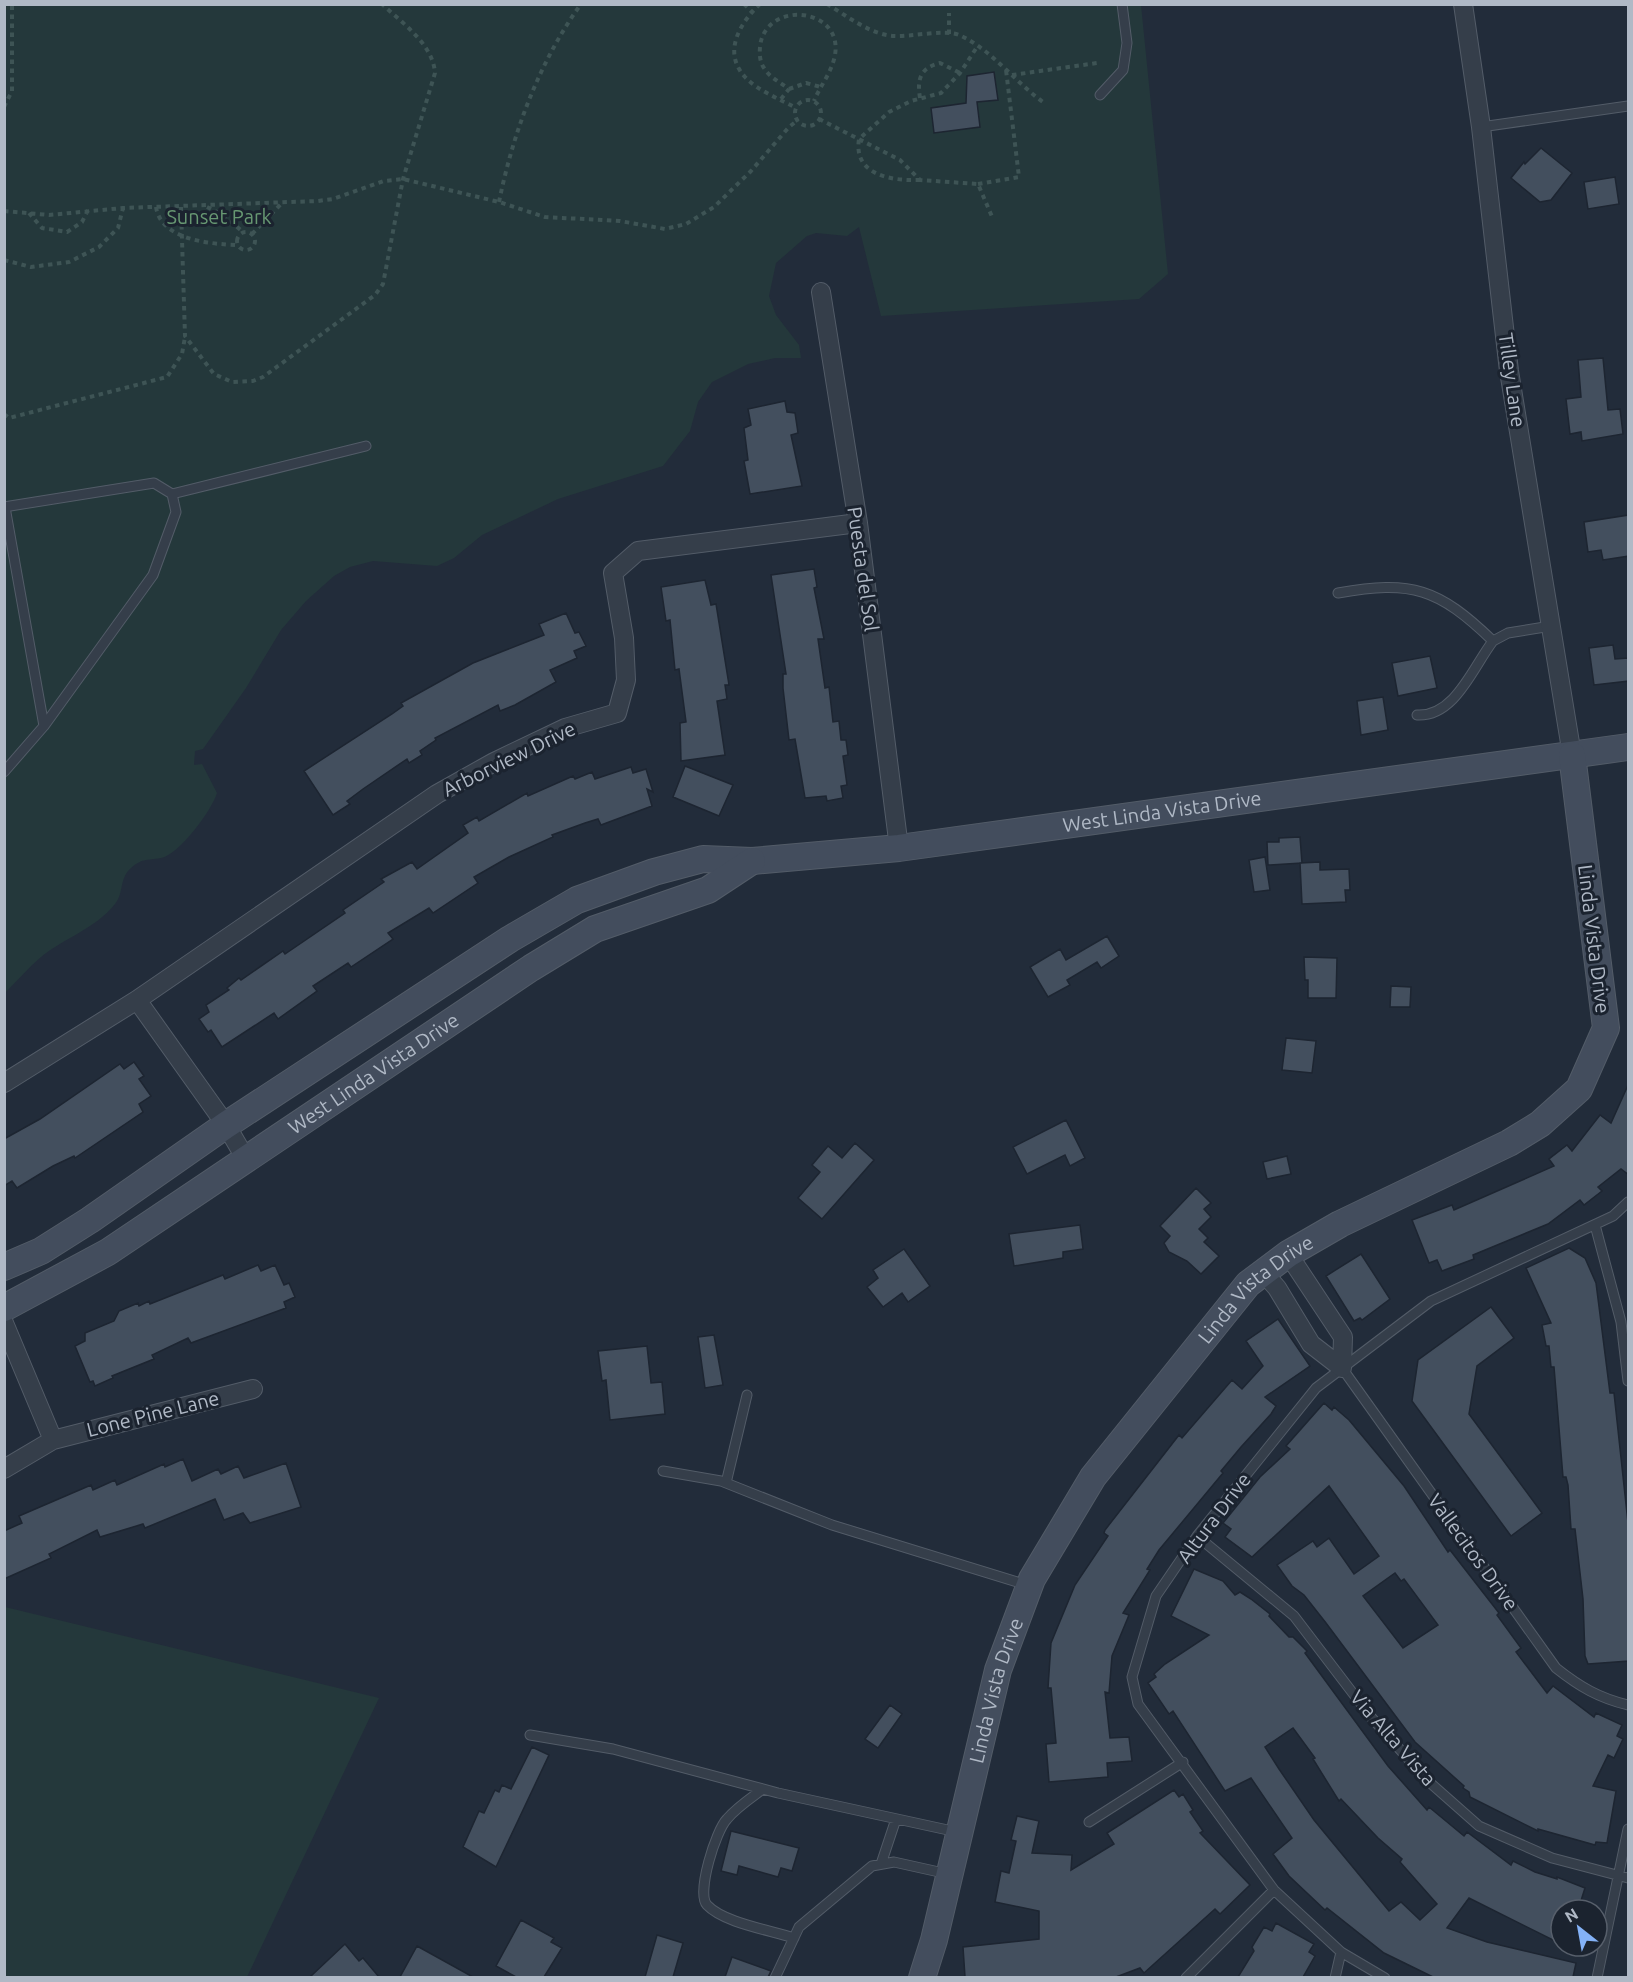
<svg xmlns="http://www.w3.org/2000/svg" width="1633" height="1982" font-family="Ubuntu,sans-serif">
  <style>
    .green { fill: #24383b }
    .building { fill: #434f5e; stroke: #1d2531; stroke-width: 1.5; fill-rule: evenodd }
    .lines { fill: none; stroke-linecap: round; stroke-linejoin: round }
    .lane-casing { stroke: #535c68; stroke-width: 11 }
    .street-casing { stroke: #535c68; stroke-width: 20 }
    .secondary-casing { stroke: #535c68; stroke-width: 28 }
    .path { stroke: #3e5455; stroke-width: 4; stroke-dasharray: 4.5 4.5; stroke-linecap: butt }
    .lane { stroke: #353e4a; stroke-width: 9 }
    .street { stroke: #353e4a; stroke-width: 18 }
    .secondary { stroke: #434d5d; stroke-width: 26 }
    .labels { text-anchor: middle; stroke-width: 6; stroke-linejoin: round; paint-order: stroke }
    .park-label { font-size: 20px; fill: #679772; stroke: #1b232f }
    .street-label { font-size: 20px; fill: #b0b9c6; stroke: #1b232f }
  </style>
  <rect width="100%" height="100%" fill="#222c3a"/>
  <path class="green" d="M5 5H1141L1168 274 1139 299 881 316 859 227 847 236 816 233 807 236 776 263 769 296 776 315 799 345 801 358H775L748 364 712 382 698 402 690 431 663 466 558 499 482 535 454 558 437 566 373 561 350 567 334 576 306 601 281 630 246 688 203 749 195 751 194 765 202 764 217 793C212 810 179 855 161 858 146 861 142 857 128 871 120 880 123 895 115 904 95 929 64 938 41 957 28 968 17 981 5 993Z
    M5 1607 379 1698 247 1977H5Z"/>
  <path class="building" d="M994 72 998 100 977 102 980 127 934 133 931 108 966 103 967 76Z
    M1541 148 1572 173 1551 200 1540 202 1511 178 1524 162 1525 164Z
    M1615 177 1619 204 1588 209 1584 182Z
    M1603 358 1608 410 1620 409 1623 434 1582 441 1581 432 1570 434 1566 399 1581 397 1578 360Z
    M785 401 787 412 795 413 798 433 791 435 802 486 750 494 744 461 748 460 744 428 751 425 748 409Z
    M1629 515V556L1603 560 1601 550 1588 552 1584 522Z
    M814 569 817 587 814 588 824 639H818L825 688 829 687 833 722 839 721 841 740H846L848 755 843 756 847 785 841 786 843 798 827 801 826 796 805 798 795 739 789 740 783 688V674H786L771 575Z
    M705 580 711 605 716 604 729 685H725L727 699 717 701 725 755 681 761 680 723 686 722 679 669 675 670 670 620 666 621 661 587Z
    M566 613 575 633 579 632 586 646 574 651 577 658 550 670 556 682 515 705 500 711 498 705 435 738 436 740 420 751 422 755 409 763 407 759 363 789 347 801 350 804 333 815 304 771 392 714 403 706 401 703 473 663 544 635 539 624Z
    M1613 645 1615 659 1629 658V681L1594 685 1589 648Z
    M1430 656 1437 688 1398 696 1392 663Z
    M1383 697 1388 730 1361 735 1357 701Z
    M685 766 733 785 719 816 673 797Z
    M631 767 633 773 646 769 653 792 647 789 652 806 601 825 598 819 585 823 552 835 553 837 509 857 474 877 478 883 433 913 429 908 388 933 393 939 351 967 348 963 313 986 317 991 278 1019 274 1013 222 1047 211 1030 208 1032 199 1019 209 1012 206 1005 229 990 227 988 239 978 241 980 283 951 285 954 345 913 343 910 384 882 381 879 412 862 417 869 468 833 463 825 477 817 479 821 527 793 528 796 573 776 575 779 592 772 595 779Z
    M1300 837 1302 863 1268 865 1267 842H1279V838Z
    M1265 857 1270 890 1254 892 1249 860Z
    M1320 862V870L1349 869 1350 890H1345L1346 902 1302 904 1300 863Z
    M1107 936 1119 956 1101 968 1097 962 1067 980 1070 985 1048 997 1030 967 1060 949 1066 960Z
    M1304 957 1337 958 1336 998H1308V980H1305Z
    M1391 986 1411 987 1410 1007H1390Z
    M1286 1038 1316 1041 1312 1073 1282 1070Z
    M134 1062 144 1076 139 1079 151 1096 139 1104 143 1112 75 1158 74 1156 53 1166 17 1188 12 1181 4 1186V1139L40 1119 120 1064 124 1069Z
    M1629 1083V1175L1621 1169 1598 1187 1602 1191 1584 1205 1580 1200 1548 1224 1473 1255 1474 1259 1442 1271 1437 1260 1429 1263 1412 1220 1452 1205 1454 1210 1554 1166 1549 1159 1567 1145 1572 1151 1600 1115 1611 1123Z
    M1066 1120 1085 1158 1070 1166 1065 1155 1027 1174 1013 1147Z
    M855 1143 874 1160 822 1219 798 1198 820 1172 812 1165 828 1146 842 1158Z
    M1287 1156 1291 1174 1267 1179 1263 1162Z
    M1196 1188 1211 1203 1204 1209 1211 1217 1199 1229 1208 1238 1204 1242 1219 1256 1201 1274 1187 1261 1169 1252 1164 1243 1170 1236 1160 1226Z
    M1080 1225 1083 1249 1063 1252V1258L1014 1266 1009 1234Z
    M1569 1248 1585 1258 1596 1283 1610 1393H1614L1629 1532V1661L1588 1664 1585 1656 1583 1599 1575 1529H1571L1568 1485 1566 1477H1563L1554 1367H1551L1549 1346H1546L1542 1325 1551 1323 1526 1268Z
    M904 1249 930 1286 908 1302 902 1293 883 1307 867 1287 878 1278 873 1270Z
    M1361 1254 1390 1299 1362 1320 1360 1318 1354 1321 1326 1276Z
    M258 1265 261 1271 275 1265 284 1285 289 1283 295 1297 284 1302 286 1308 191 1343 188 1338 152 1355 154 1359 112 1376 113 1378 95 1386 93 1381 90 1382 75 1346 85 1341V1333L114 1321 119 1311 138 1303 139 1306 149 1301 150 1304 223 1275 225 1279Z
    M1491 1307 1514 1338 1477 1366 1469 1414 1542 1513 1511 1536 1412 1401 1418 1360Z
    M1278 1319 1310 1366 1265 1397 1276 1406 1271 1414 1241 1447 1221 1471 1223 1473 1159 1550 1147 1569 1150 1570 1123 1613 1129 1615 1112 1656 1109 1693 1105 1692 1110 1738 1129 1737 1132 1761 1107 1763 1108 1777 1049 1782 1046 1744 1056 1743 1051 1688H1048L1051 1643 1075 1585 1108 1536 1104 1533 1105 1530 1179 1435 1182 1438 1232 1380 1242 1389 1263 1366 1246 1341Z
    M714 1335 723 1385 705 1388 698 1337Z
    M647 1346 651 1383 662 1382 665 1414 610 1420 606 1380 602 1381 598 1351Z
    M1324 1403 1332 1410 1334 1407 1349 1420 1404 1486 1448 1552 1450 1550 1499 1613 1497 1615 1521 1648 1516 1652 1547 1693 1553 1686 1594 1717 1596 1713 1622 1725 1617 1736 1623 1739 1614 1758 1608 1755 1593 1786 1616 1791 1607 1843 1596 1842 1595 1845 1538 1829V1831L1470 1797 1469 1792 1463 1788 1464 1786 1415 1742 1326 1623 1304 1595 1292 1586 1277 1565 1313 1541 1317 1547 1329 1538 1354 1574 1379 1556 1329 1486 1252 1557 1225 1537 1231 1529 1223 1523 1260 1477 1290 1449 1286 1446ZM1395 1573 1401 1581 1404 1579 1438 1625 1403 1648 1363 1596Z
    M183 1459 192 1481 218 1469 221 1474 238 1466 244 1478 286 1463 301 1507 250 1523 243 1513 224 1520 215 1499 145 1528 143 1524 100 1537 97 1530 49 1554 51 1558 4 1579V1531L22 1523 19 1516 91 1485 93 1490 115 1480 117 1485 164 1464 165 1467Z
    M1194 1569 1223 1581 1235 1595 1240 1592 1251 1599 1270 1614 1269 1616 1289 1637H1293L1307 1651 1305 1653 1388 1766 1427 1810 1429 1807 1464 1836 1467 1832 1511 1865 1513 1861 1535 1872 1557 1879V1877L1585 1888 1578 1910H1561V1944L1469 1898 1447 1928 1487 1942 1576 1963 1573 1977H1433L1384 1953 1327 1908 1325 1910 1289 1876 1273 1854 1292 1838 1251 1778 1225 1791 1173 1711 1169 1714 1148 1683 1156 1677 1154 1674 1165 1664 1209 1635 1171 1616ZM1293 1728 1315 1758 1313 1759 1339 1801 1341 1799 1378 1838 1402 1859 1400 1862 1437 1904 1420 1920 1401 1902 1389 1911 1314 1820 1279 1769 1265 1747Z
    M890 1705 902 1714 878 1748 865 1739Z
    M532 1747 549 1755 496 1867 463 1847 479 1811 484 1813 495 1790 499 1792 502 1785 511 1789Z
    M1174 1790 1179 1797 1183 1794 1193 1810 1190 1812 1203 1831 1200 1833 1250 1885 1220 1914 1215 1909 1144 1973 1140 1968 1116 1977H965L963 1947 1039 1939V1911L995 1902 1001 1871 1009 1873 1016 1841 1011 1840 1017 1816 1039 1821 1032 1853 1072 1855 1071 1870 1114 1844 1107 1833Z
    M731 1831 799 1848 792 1871 781 1868 778 1877 739 1866 737 1875 721 1871Z
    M521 1920 554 1938 551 1942 562 1948 544 1977H516L496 1966Z
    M1276 1923 1314 1944 1309 1952 1315 1956 1303 1977H1238L1254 1951 1252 1947 1264 1927 1272 1931Z
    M657 1935 683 1943 673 1977H645Z
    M345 1944 359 1961 363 1958 379 1977H310Z
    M417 1946 473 1977H400Z
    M732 1957 771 1971 768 1977H725Z"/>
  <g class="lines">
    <defs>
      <path id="lane" d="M1100 95 1123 70 1127 43 1122 4
        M1481 127 1628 106
        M172 494 366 446
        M4 507 154 483 172 494 176 512 153 575 44 726 4 772
        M5 507 44 726
        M1338 593C1412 580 1438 588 1493 641
        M1417 715C1455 717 1473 667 1493 641L1508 633 1551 626
        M1595 1225 1621 1322 1628 1381
        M1342 1368 1556 1668C1580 1687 1599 1698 1628 1705
        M663 1471 721 1481 832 1525 1027 1585
        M726 1483 747 1395
        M1197 1536 1294 1616 1371 1717 1428 1781 1479 1826 1552 1858 1628 1878
        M530 1735 613 1749 778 1793 957 1832
        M763 1789C751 1798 737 1807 727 1819 716 1830 696 1893 707 1905 724 1923 770 1930 794 1938
        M1089 1822 1183 1762
        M881 1864 896 1819
        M775 1978 799 1927 872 1866 894 1862 948 1874
        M1186 1978 1274 1890
        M1335 1978 1341 1952
        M1385 1978 1341 1952 1274 1890 1138 1704 1132 1677 1156 1596 1197 1536 1316 1388 1431 1301 1613 1216 1628 1202
        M1597 1978 1628 1829"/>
      <path id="street" d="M1463 4 1481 127 1509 371 1572 755
        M821 292 858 523 899 848
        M137 1000 226 1125 247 1161
        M4 1083 137 1000 437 794 494 762 565 728 617 713 626 680 624 638 613 573 638 551 858 523
        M1263 1272 1277 1288 1311 1344 1342 1368 1343 1337 1288 1254
        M4 1323 53 1440
        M4 1469 53 1440 253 1389"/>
      <g id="secondary">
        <path id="s1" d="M4 1267 41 1251 90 1220 226 1125 510 939 577 900 654 872 703 859 752 861 899 848 1628 747"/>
        <path id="s2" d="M4 1308 108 1252 531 968 595 929 708 890 752 861"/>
        <path id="s3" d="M922 1978 934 1940 998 1670 1032 1579 1093 1477 1248 1284 1288 1254 1340 1224 1509 1143 1540 1124 1579 1089 1606 1028 1572 755"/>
      </g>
    </defs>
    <use href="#lane" class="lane-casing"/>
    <use href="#street" class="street-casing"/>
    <use href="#secondary" class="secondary-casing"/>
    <path class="path" d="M744 4 752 12
      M760 4C740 23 722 52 745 77 758 91 780 99 796 108
      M827 4C847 16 871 35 894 36 911 37 944 29 959 35 993 50 1016 84 1046 104
      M949 34V13
      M1012 75 1097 63
      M789 89 806 83 821 87
      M920 98C917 79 920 68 940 63L960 73
      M781 99 789 89C780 82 770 78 764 68 759 61 759 50 761 41 772 0 843 9 835 55 832 72 820 86 814 101
      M795 113a13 13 0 1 1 26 0a13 13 0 1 1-26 0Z
      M4 107 12 91V4
      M819 119 900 160 920 180 978 184 993 219
      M920 180C893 181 853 176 859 139L889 112 911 101 941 93 960 73 977 47
      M978 184 1019 177 1006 70
      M499 202C513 133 539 62 581 4
      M156 207C161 240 210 244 237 245
      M181 207 185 336 214 374 232 382 253 381 263 377 375 295 383 284 403 179 435 73C433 44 402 23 382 4
      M207 207 223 215 243 232
      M4 211 49 215 123 208 318 201 333 199 384 181 403 179 499 202 545 217 620 221 665 229 686 224 714 207 751 171 789 127 798 120
      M29 213 42 228 67 232 82 222 88 210
      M237 241a9 9 0 1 1 18 0a9 9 0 1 1-18 0Z
      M252 234 283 202
      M4 260 31 267 69 262 99 247 118 228 123 208
      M4 414 9 418 167 377 182 354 185 337"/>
    <use href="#lane" class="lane"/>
    <use href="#street" class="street"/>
    <use href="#secondary" class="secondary"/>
  </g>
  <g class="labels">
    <g class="park-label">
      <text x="219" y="224">Sunset Park</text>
    </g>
    <g class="street-label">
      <text transform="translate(1512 380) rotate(82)" y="7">Tilley Lane</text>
      <text transform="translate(863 569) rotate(82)" y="7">Puesta del Sol</text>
      <text transform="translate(509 759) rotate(-26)" y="7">Arborview Drive</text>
      <text dy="7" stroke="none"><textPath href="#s1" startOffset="1276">West Linda Vista Drive</textPath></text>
      <text transform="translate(1594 939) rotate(83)" y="7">Linda Vista Drive</text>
      <text dy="7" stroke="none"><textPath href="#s2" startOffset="438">West Linda Vista Drive</textPath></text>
      <text dy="7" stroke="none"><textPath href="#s3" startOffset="783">Linda Vista Drive</textPath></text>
      <text transform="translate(153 1414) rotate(-14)" y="7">Lone Pine Lane</text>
      <text transform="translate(1214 1518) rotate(-53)" y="7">Altura Drive</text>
      <text transform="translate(1473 1552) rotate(54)" y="7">Vallecitos Drive</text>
      <text dy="7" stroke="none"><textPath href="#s3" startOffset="297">Linda Vista Drive</textPath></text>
      <text transform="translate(1393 1738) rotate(49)" y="7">Via Alta Vista</text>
    </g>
  </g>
  <rect width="1633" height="1982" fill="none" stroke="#b0b9c6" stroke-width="12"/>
  <g transform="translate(1579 1928) rotate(329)"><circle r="28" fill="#1b232f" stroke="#575f6b" stroke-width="1.5"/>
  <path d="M0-4.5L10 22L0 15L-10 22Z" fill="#84b2f7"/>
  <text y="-9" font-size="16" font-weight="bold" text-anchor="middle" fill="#b0b9c6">N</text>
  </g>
</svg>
